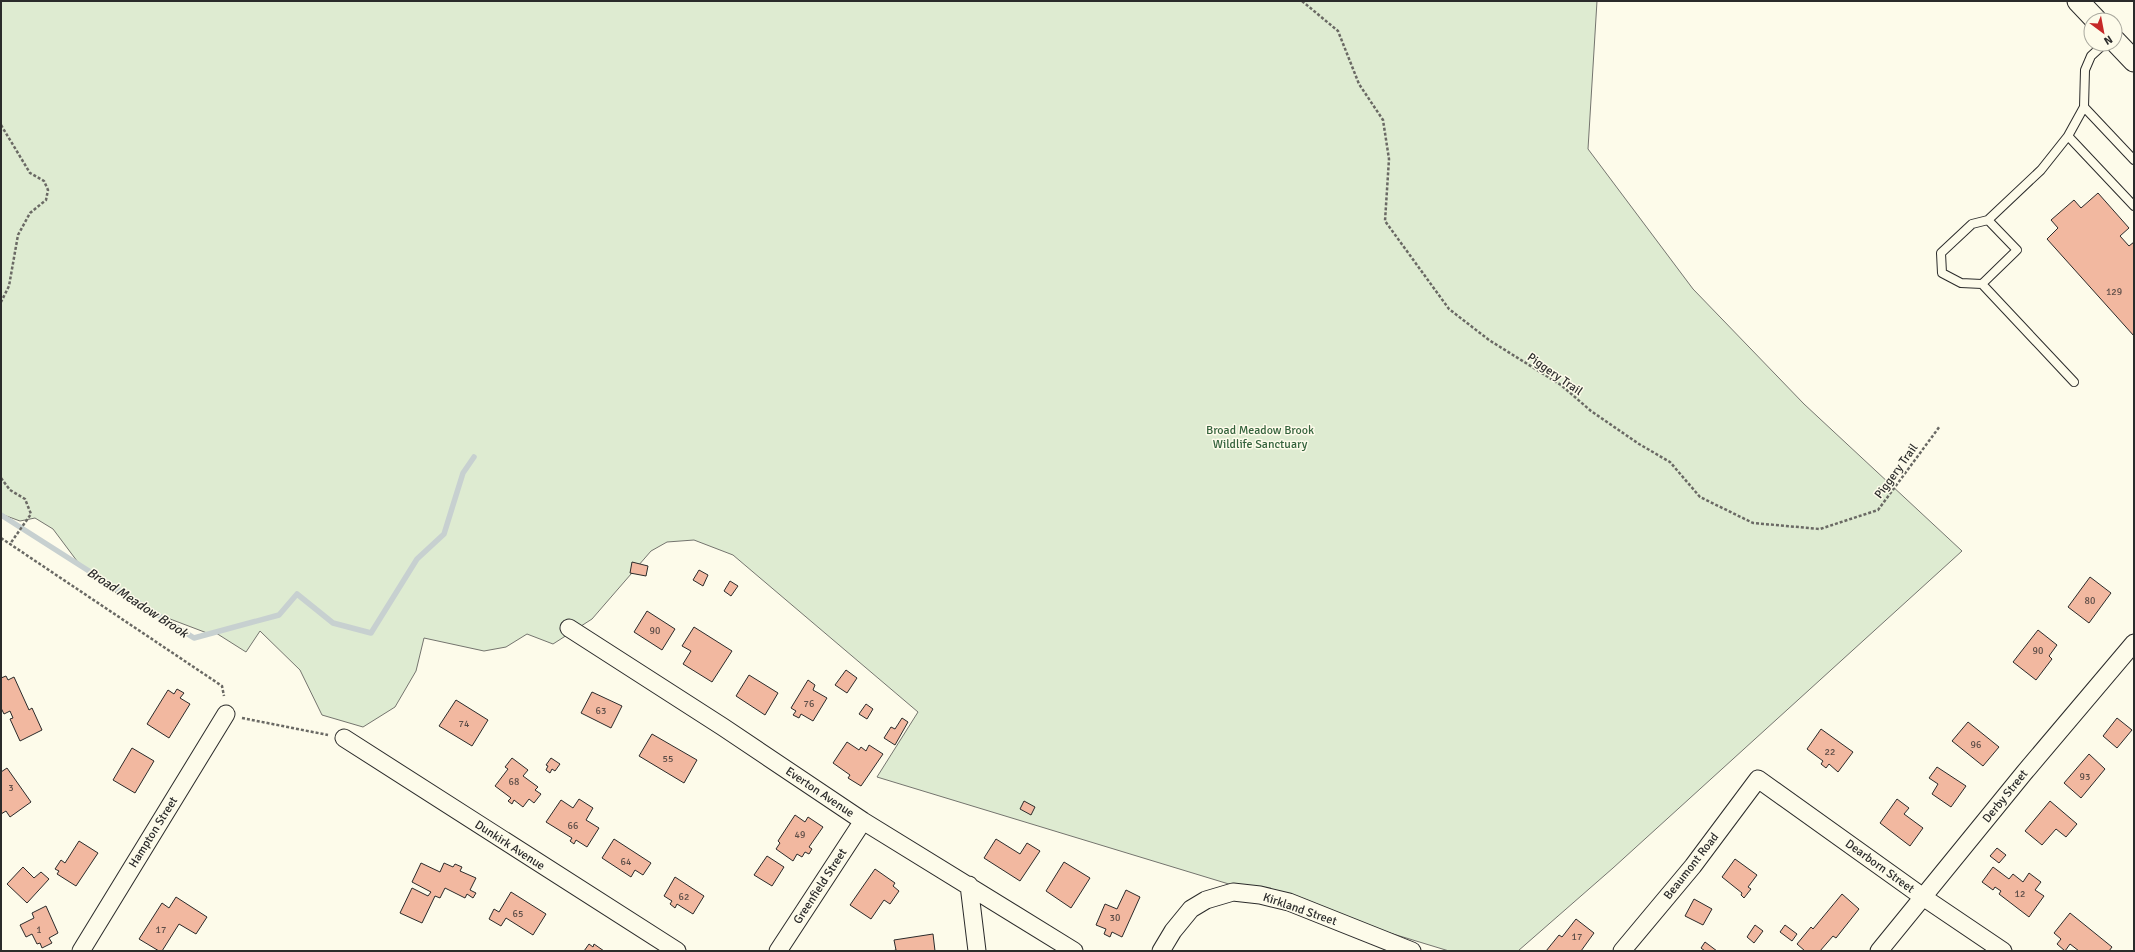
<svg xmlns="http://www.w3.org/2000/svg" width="2135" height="952" font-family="Signika,sans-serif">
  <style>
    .green { fill: #deebd1; stroke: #74746e }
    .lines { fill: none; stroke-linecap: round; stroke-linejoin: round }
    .stream { stroke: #c7d0d0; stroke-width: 5.5 }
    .building { fill: #f2b8a0; stroke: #2b2b2b }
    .service-casing { stroke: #2b2b2b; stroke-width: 10 }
    .minor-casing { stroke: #2b2b2b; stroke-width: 19 }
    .tertiary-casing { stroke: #2b2b2b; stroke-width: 23 }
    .path { stroke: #6a6964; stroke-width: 2.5; stroke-dasharray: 3 2; stroke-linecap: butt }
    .service { stroke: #fdfbea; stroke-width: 8 }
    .minor { stroke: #fdfbea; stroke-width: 17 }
    .tertiary { stroke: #fdfbea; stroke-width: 21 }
    .labels { text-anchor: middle; stroke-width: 3; stroke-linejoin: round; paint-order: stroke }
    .number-label { font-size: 10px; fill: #5d4e48 }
    .street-label { font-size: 12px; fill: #2b2b2b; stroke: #fdfbea }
    .park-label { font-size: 12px; fill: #34623c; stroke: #fdfbea }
    .water-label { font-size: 13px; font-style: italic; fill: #2b2b2b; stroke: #fdfbea }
  </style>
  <rect width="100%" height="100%" fill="#fdfbea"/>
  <path class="green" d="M1 1H1597L1588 149 1693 289 1804 404 1962 551 1613 868 1518 951H1449L877 777 918 712 733 555 694 540 667 542 651 551 592 619 553 644 527 634 506 647 484 651 424 638 416 671 395 707 363 727 322 715 300 670 260 631 246 652 216 633H207L149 611 118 594 97 579 77 561 53 529 35 518 20 521 1 514Z"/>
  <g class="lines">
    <path class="stream" d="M1 515 194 638 279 615 297 594 333 623 371 633 417 559 444 534 463 473 474 457"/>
  </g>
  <path class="building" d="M2098 193 2129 228 2120 236 2129 246 2134 242V336L2047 239 2058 228 2051 220 2074 200 2081 208Z
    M632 562 648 566 646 576 630 573Z
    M699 570 708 575 703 586 693 580Z
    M2090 577 2111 593 2089 623 2068 607Z
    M730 581 738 586 731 596 724 591Z
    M647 611 675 629 662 650 634 632Z
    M694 627 732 651 712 682 683 664 691 651 682 646Z
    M2038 630 2057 645 2049 656 2052 659 2036 680 2013 662Z
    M846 670 857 678 847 693 835 685Z
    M749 675 778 693 765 715 736 696Z
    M6 676 8 680 14 677 29 710 32 708 42 730 20 741 10 719 13 718 10 711 4 714 1 708V678Z
    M808 680 815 685 813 690 827 698 813 721 801 714 799 718 793 715 796 711 791 708Z
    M177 689 184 693 180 698 190 704 169 738 147 724 168 690 174 694Z
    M592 692 622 706 611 728 581 713Z
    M456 700 488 720 472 746 439 726Z
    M866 704 873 709 867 719 859 714Z
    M902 718 908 722 895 745 884 738 891 727 895 729Z
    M2117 718 2132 730 2117 748 2103 736Z
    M1968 722 1999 747 1983 766 1952 741Z
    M1821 729 1853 752 1838 772 1829 764 1826 768 1821 764 1823 761 1807 749Z
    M652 734 697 760 684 783 639 756Z
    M847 742 859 750 861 747 866 751 869 745 883 754 861 786 848 778 850 775 833 763Z
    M132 748 154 761 135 793 113 780Z
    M2089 754 2105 769 2081 798 2064 783Z
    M512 758 528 770 523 776 538 787 535 790 541 794 534 803 529 799 523 807 514 800 512 804 508 801 511 798 495 786 508 769 505 767Z
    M551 758 560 764 555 771 552 769 550 773 546 770 548 766 546 765Z
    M1937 767 1966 786 1951 807 1932 794 1938 784 1929 778Z
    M7 768 31 802 10 817 6 811 1 814V772Z
    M579 799 593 808 586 820 599 828 587 847 576 840 574 844 570 841 572 838 546 822 561 800 573 808Z
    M1897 799 1909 808 1904 814 1923 828 1910 846 1880 823Z
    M1024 801 1035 807 1031 815 1020 809Z
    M2050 801 2077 824 2066 837 2056 829 2042 845 2025 831Z
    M795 815 805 822 808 817 823 827 809 847 812 849 809 854 805 852 802 857 797 854 793 861 776 849 780 843 778 841Z
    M614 839 651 863 643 875 635 870 631 877 602 858Z
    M996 839 1020 854 1027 843 1040 851 1020 881 984 858Z
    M79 841 98 853 76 886 57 874 59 871 55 869 61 860 65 863Z
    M1997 848 2006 855 1999 863 1990 856Z
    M767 856 784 867 772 886 754 875Z
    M1735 859 1757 875 1748 887 1751 889 1744 898 1741 895 1742 893 1722 877Z
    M1064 862 1090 878 1071 908 1046 891Z
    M421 863 440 872 444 863 453 867 455 864 462 867 460 871 476 878 470 890 476 893 473 898 467 894 465 898 445 888 440 898 435 896 422 923 400 913 412 888 428 896 431 892 412 882Z
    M23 867 34 878 41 872 49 879 27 903 7 884Z
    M1993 867 2009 879 2013 874 2023 882 2029 873 2041 882 2035 890 2044 896 2029 917 1999 894 2001 891 1995 887 1993 890 1982 882Z
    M875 869 895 883 893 886 899 891 890 904 884 900 871 919 850 905Z
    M675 877 704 896 693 914 677 904 675 908 670 904 672 901 664 896Z
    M1126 890 1140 897 1122 937 1112 932 1110 937 1104 934 1106 929 1096 925 1105 904 1117 909Z
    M511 892 546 914 533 935 506 918 501 926 489 919 494 909 499 912Z
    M1842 894 1859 909 1836 938 1833 936 1820 951H1805L1797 944 1811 927 1813 929Z
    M176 897 207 917 196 934 179 924 162 951H159L139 939 162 903 169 908Z
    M1694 899 1712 909 1703 925 1685 916Z
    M46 906 58 933 49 938 52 943 42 948 40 943 37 944 32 934 26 937 20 925 34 918 32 913Z
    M2070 913 2112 947 2109 951H2079L2070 944 2065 951 2057 944 2061 939 2054 933Z
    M1576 919 1594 933 1581 951H1546L1559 935 1562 937Z
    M1755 925 1763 931 1754 943 1747 937Z
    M1785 925 1797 934 1792 941 1780 932Z
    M933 934 935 951H892L896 950 894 940Z
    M1705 942 1717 951H1705L1701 948Z
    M589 944 593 947 594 944 604 951H584Z"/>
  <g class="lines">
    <defs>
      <path id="service" d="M2084 107 2134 160
        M2068 136 2134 206
        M1988 220 2017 250 1982 284 1961 283 1942 273 1941 253 1972 224 1988 220 2041 170 2068 136 2084 107 2085 70 2091 56 2104 44
        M1982 284 2074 382"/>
      <path id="minor" d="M569 628 723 727 863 821 1074 951
        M344 738 677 951
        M969 885 977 951
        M81 951 226 714
        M778 951 863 821
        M1161 951 1173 931 1191 909 1206 900 1233 892 1260 895 1289 902 1412 951
        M1622 951 1693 866 1758 779 1923 897 2003 951
        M1879 951 2024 773 2134 643"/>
      <path id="tertiary" d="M2078 1 2096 20
        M2115 41 2134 61"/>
    </defs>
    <use href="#service" class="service-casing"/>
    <use href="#minor" class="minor-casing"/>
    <use href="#tertiary" class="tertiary-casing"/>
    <path class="path" d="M1302 1 1338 31 1359 84 1383 120 1389 159 1385 221 1449 309 1489 340 1561 385 1591 411 1639 444 1670 462 1700 497 1753 523 1820 529 1878 510 1940 426
      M1 125 30 173 44 181 48 190 46 200 30 213 18 235 9 286 1 302
      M1 478 10 490 25 499 31 514 10 544
      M1 538 222 686 224 696
      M242 718 328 735"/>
    <use href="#service" class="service"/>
    <use href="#minor" class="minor"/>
    <use href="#tertiary" class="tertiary"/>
  </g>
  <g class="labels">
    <g class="number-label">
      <text x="2114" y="295">129</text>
      <text x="2090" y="604">80</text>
      <text x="655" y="634">90</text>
      <text x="2038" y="654">90</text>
      <text x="809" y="707">76</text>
      <text x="601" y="714">63</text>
      <text x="464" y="727">74</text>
      <text x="1976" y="748">96</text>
      <text x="1830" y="755">22</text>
      <text x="668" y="762">55</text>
      <text x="2085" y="780">93</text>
      <text x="514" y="785">68</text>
      <text x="11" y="791">3</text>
      <text x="573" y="829">66</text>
      <text x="800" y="838">49</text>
      <text x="626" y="865">64</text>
      <text x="2020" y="897">12</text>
      <text x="684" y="900">62</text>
      <text x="518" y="917">65</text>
      <text x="1115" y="921">30</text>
      <text x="39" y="933">1</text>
      <text x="161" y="933">17</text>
      <text x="1577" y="940">17</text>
    </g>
    <g class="street-label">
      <text transform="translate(1555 374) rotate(35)" y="4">Piggery Trail</text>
      <text transform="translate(1896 471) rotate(-54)" y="4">Piggery Trail</text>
      <text transform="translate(820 792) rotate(34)" y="4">Everton Avenue</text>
      <text transform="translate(2005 796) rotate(-51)" y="4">Derby Street</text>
      <text transform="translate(153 832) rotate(-58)" y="4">Hampton Street</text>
      <text transform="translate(510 845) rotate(33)" y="4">Dunkirk Avenue</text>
      <text transform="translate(1691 866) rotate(-52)" y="4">Beaumont Road</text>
      <text transform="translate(1880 866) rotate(36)" y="4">Dearborn Street</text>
      <text transform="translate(820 886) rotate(-57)" y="4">Greenfield Street</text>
      <text transform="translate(1300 909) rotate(19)" y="4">Kirkland Street</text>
    </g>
    <g class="park-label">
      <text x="1260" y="434">Broad Meadow Brook<tspan x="1260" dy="14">Wildlife Sanctuary</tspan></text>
    </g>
    <g class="water-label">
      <text transform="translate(138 602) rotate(33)" y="5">Broad Meadow Brook</text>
    </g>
  </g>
  <rect width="2135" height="952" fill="none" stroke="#2b2b2b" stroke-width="4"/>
  <g transform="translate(2103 32) rotate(148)"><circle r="19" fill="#fdfbea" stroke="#a9a89e"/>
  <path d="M0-3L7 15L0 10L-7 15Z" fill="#c62828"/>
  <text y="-6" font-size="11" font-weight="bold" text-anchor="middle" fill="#2b2b2b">N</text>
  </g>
</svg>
